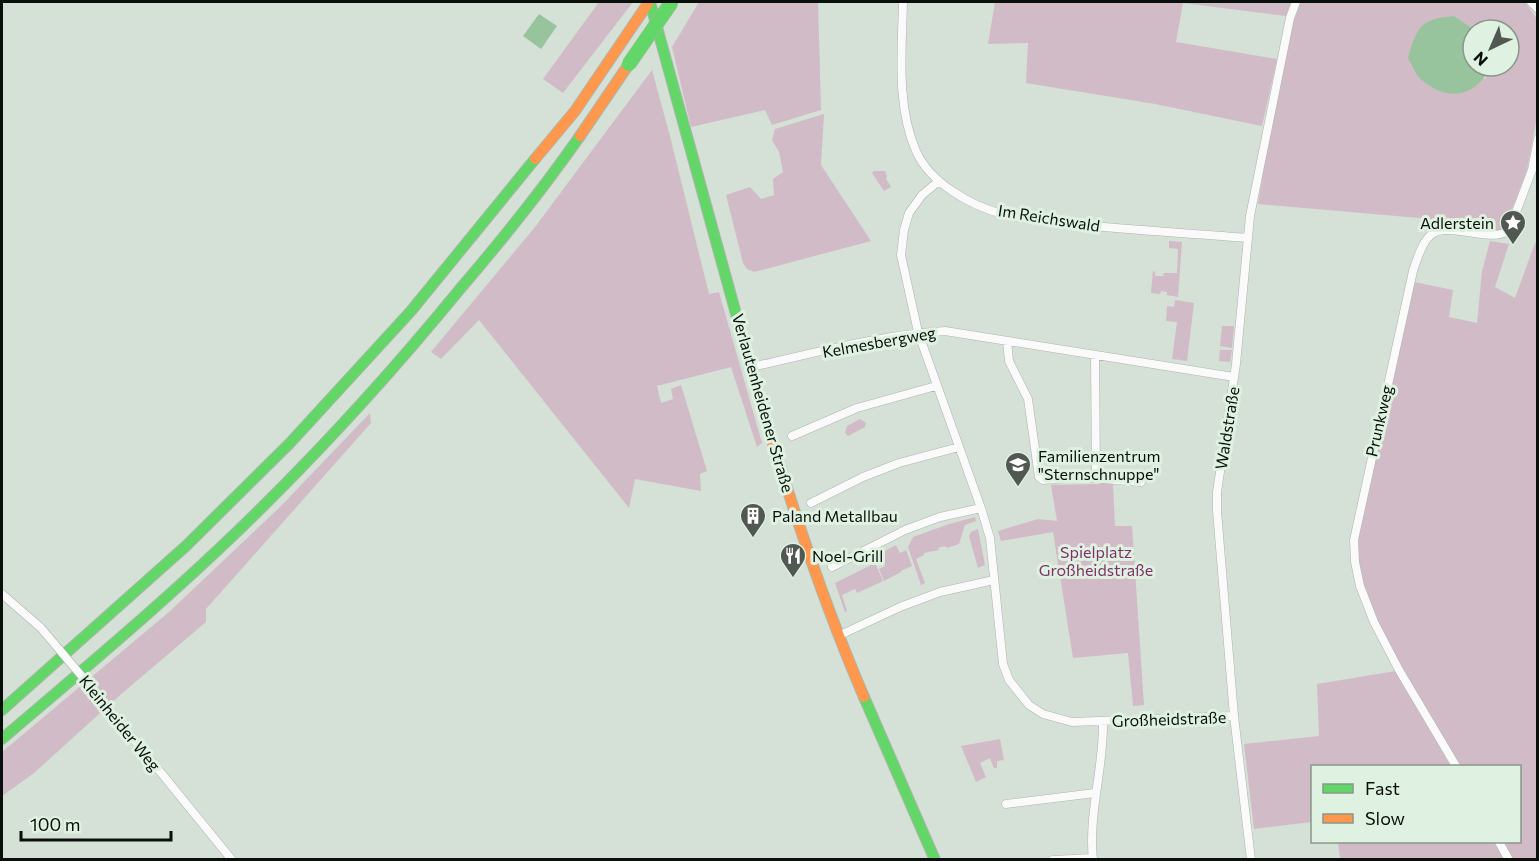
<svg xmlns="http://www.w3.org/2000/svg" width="1539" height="861" font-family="Commissioner,sans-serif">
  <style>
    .green { fill: #d1bbc7; fill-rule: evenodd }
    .water { fill: #97c49d }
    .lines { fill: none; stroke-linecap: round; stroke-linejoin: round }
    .street-casing { stroke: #adb5ad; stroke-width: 9 }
    .fast-casing { stroke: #adb5ad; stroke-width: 12 }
    .slow-casing { stroke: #adb5ad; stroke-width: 12 }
    .street { stroke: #f9faf9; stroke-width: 8 }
    .fast { stroke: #63d668; stroke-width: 10 }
    .slow { stroke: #ff974d; stroke-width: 10 }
    .street-bridge-casing { stroke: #adb5ad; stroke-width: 9; stroke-linecap: butt }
    .fast-bridge-casing { stroke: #adb5ad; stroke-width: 15; stroke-linecap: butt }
    .street-bridge { stroke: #f9faf9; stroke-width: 8 }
    .fast-bridge { stroke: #63d668; stroke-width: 14 }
    .labels { text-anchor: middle; stroke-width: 6; stroke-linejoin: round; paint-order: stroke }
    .street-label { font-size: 16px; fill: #090f0a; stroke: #dff1e1 }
    .poi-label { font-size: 16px; fill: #090f0a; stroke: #dff1e1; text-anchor: start }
    .park-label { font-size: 16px; fill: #7f3269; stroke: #dff1e1 }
  </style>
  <rect width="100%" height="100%" fill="#d5e0d6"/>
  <path class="green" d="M599 2H633L563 93 543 79Z
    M699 2H818L821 110 772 125 765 110 691 127 672 47Z
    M995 2H1291L1286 16 1183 3 1176 42 1277 59 1262 126 1155 104 1026 83 1028 43 988 44Z
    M1300 2H1525L1538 20 1537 117 1527 170 1505 228 1498 231 1419 218 1258 204 1272 118 1294 19ZM1454 16 1475 30H1509V66H1492L1485 79 1408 58Z
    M652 70 670 136 709 294 719 292 762 443 757 447 731 367 657 386 661 403 673 399 671 389 681 385 707 471 700 474 701 491 635 479 629 508 479 320 441 359 431 352 535 227Z
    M824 114 821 165 871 241 754 272 747 269 743 263 726 195 750 187 761 199 774 195 773 179 783 172 779 152 772 140 775 129Z
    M874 171H885L887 176 886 179 891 187 884 191 872 173Z
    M1169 241 1182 242 1178 297 1167 295V292L1161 291 1160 294 1151 293 1153 271 1155 272V276H1163L1164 273H1177L1178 249 1169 248Z
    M1490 241 1509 244 1495 287 1515 298 1535 243 1537 242V859H1512L1502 842H1520V766H1459L1402 669 1377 620 1363 585 1357 555 1360 524 1414 282 1453 290 1449 317 1477 323 1482 271Z
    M1175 300 1194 303 1187 361 1172 359 1177 322 1166 321 1167 306 1174 307Z
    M1222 326H1234L1232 348 1220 346Z
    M1220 350H1232L1230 362 1219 361Z
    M370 413 371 423 206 609V622L119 696 34 773 2 796V752L169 612 280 507Z
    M860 419 866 423 865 427 848 436 845 433 847 426Z
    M1101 482 1113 484 1115 526H1132L1144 705 1133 706 1128 653 1073 658 1053 532 1001 541 998 531 1038 519 1057 521 1051 485 1101 484Z
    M975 517 976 521 965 525 959 544 947 548 945 546 938 548 939 550 924 553V555L916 559 925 583 921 585 908 547 913 537 949 524Z
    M978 529 985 565 978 568 969 536 971 532Z
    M896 545 900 553 906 550 912 566 901 571V572L884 581 879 569 885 566 883 562 876 565 883 581 857 593 855 589 842 595 847 611 845 612 835 583 883 559 881 553Z
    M1396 671 1451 766H1312V822L1254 829 1244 744 1319 736 1317 684Z
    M1000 739 1004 760 997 761V768H994L990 758 980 763 986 777 976 782 961 746Z
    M1338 842H1494L1504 859H1340Z"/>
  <path class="water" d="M539 14 557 26 541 49 523 36Z
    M1454 16 1475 30H1473V66H1492C1475 95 1453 103 1424 82 1417 78 1412 65 1408 58 1417 27 1420 19 1454 16Z"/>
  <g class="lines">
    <defs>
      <path id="street" d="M903 2C902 50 896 105 916 151 930 183 970 205 1002 214 1022 220 1045 220 1065 223 1126 230 1187 233 1248 238
        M1531 2 1538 9
        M939 181 922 195 909 213 904 230 901 255 918 332 981 508 990 538 1003 664 1009 680 1029 705 1043 714 1072 722 1234 716
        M1007 341 1009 361 1028 399 1039 477 1043 480 1079 477 1141 482
        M1095 356 1096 478
        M751 367C815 353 879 335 945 331L1234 377
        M792 436 857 408 936 386
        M811 503 863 477 899 463 959 447
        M832 567 905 530 940 517 981 508
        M2 594 41 628
        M838 636 900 607 940 592 994 580
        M101 699 232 860
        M1456 766 1399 670 1374 622 1360 586 1355 562 1354 540 1413 271C1429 222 1435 228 1481 234 1492 235 1499 236 1509 231L1532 170 1538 139
        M1006 804 1095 793
        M1499 842 1509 860
        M1053 860 1093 858
        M1093 860C1088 813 1104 768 1103 721
        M1251 860 1234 716 1217 511V492L1236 364 1250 216 1290 18 1296 2"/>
      <path id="fast" d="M650 2 749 361
        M864 697 935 860
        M2 710 186 546 290 443 411 311 535 159
        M2 739C85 668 168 599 246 523 322 449 393 371 460 289 502 240 543 189 580 136"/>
      <path id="slow" d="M580 136 629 64
        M535 159 575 111 649 2
        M749 361C781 475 817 588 864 697"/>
    </defs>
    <use href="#street" class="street-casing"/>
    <use href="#fast" class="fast-casing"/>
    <use href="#slow" class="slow-casing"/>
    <use href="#street" class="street"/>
    <use href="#fast" class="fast"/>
    <use href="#slow" class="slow"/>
    <defs>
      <path id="street-bridge" d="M41 628 101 699"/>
      <path id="fast-bridge" d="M629 64 671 3"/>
    </defs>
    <use href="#street-bridge" class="street-bridge-casing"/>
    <use href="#fast-bridge" class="fast-bridge-casing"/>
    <use href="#street-bridge" class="street-bridge"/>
    <use href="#fast-bridge" class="fast-bridge"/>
  </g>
  <defs>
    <symbol id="sight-pin" viewBox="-11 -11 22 30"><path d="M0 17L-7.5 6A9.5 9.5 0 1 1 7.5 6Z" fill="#505851" stroke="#dff1e1"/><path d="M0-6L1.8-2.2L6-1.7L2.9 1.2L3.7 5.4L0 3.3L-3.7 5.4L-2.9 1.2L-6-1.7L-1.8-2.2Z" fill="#fff"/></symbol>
    <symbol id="school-pin" viewBox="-11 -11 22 30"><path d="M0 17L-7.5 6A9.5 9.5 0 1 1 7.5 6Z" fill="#505851" stroke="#dff1e1"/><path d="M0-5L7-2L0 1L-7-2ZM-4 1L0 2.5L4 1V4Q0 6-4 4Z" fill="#fff"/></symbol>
    <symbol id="building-pin" viewBox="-11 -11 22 30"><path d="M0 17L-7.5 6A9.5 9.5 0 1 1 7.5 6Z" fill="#505851" stroke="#dff1e1"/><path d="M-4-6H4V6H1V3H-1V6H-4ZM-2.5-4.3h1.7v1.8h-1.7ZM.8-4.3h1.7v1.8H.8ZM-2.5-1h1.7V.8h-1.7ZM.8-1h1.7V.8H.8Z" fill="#fff"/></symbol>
    <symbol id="restaurant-pin" viewBox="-11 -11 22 30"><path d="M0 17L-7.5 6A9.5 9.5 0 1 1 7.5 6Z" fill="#505851" stroke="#dff1e1"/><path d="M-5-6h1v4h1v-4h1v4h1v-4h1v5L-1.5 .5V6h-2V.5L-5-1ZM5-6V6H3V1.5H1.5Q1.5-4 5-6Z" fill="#fff"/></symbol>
  </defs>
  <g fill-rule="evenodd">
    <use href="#sight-pin" x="1498" y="208" width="30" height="40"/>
    <use href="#school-pin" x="1003" y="450" width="30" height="40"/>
    <use href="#building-pin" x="738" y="501" width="30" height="40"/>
    <use href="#restaurant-pin" x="778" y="541" width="30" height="40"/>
  </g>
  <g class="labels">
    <g class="street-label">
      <text transform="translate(1049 218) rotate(9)" y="6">Im Reichswald</text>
      <text transform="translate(879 342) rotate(-10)" y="6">Kelmesbergweg</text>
      <text transform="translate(763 403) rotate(74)" y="6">Verlautenheidener Straße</text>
      <text transform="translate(1379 421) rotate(-77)" y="6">Prunkweg</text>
      <text transform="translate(1227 428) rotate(-81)" y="6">Waldstraße</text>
      <text transform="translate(1169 719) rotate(-2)" y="6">Großheidstraße</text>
      <text transform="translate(120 723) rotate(51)" y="6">Kleinheider Weg</text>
    </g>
    <g class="poi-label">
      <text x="1494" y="229" text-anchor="end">Adlerstein</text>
      <text x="1038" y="462">Familienzentrum<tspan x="1038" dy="18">"Sternschnuppe"</tspan></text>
      <text x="772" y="522">Paland Metallbau</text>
      <text x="812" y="562">Noel-Grill</text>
    </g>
    <g class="park-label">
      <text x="1096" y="558">Spielplatz<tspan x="1096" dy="18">Großheidstraße</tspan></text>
    </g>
  </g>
  <rect width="1539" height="861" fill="none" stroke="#090f0a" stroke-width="6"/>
  <rect x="1311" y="765" width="210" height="78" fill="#dff1e1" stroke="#89978b" stroke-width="1.5"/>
  <rect x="1323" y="784" width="30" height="9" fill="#63d668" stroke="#89978b" stroke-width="1.5"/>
  <text x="1365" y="795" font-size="18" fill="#090f0a">Fast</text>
  <rect x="1323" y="814" width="30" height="9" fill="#ff974d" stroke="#89978b" stroke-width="1.5"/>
  <text x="1365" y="825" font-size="18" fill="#090f0a">Slow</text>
  <g transform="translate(1491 48) rotate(224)"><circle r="28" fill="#dff1e1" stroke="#89978b" stroke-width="1.5"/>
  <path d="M0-4.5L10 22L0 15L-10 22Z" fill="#505851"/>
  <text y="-9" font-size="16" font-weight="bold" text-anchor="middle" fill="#090f0a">N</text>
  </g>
  <path d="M21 831v9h150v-9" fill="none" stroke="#090f0a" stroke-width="3"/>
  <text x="30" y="831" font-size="18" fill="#090f0a" stroke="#dff1e1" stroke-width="4.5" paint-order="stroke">100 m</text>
</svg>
